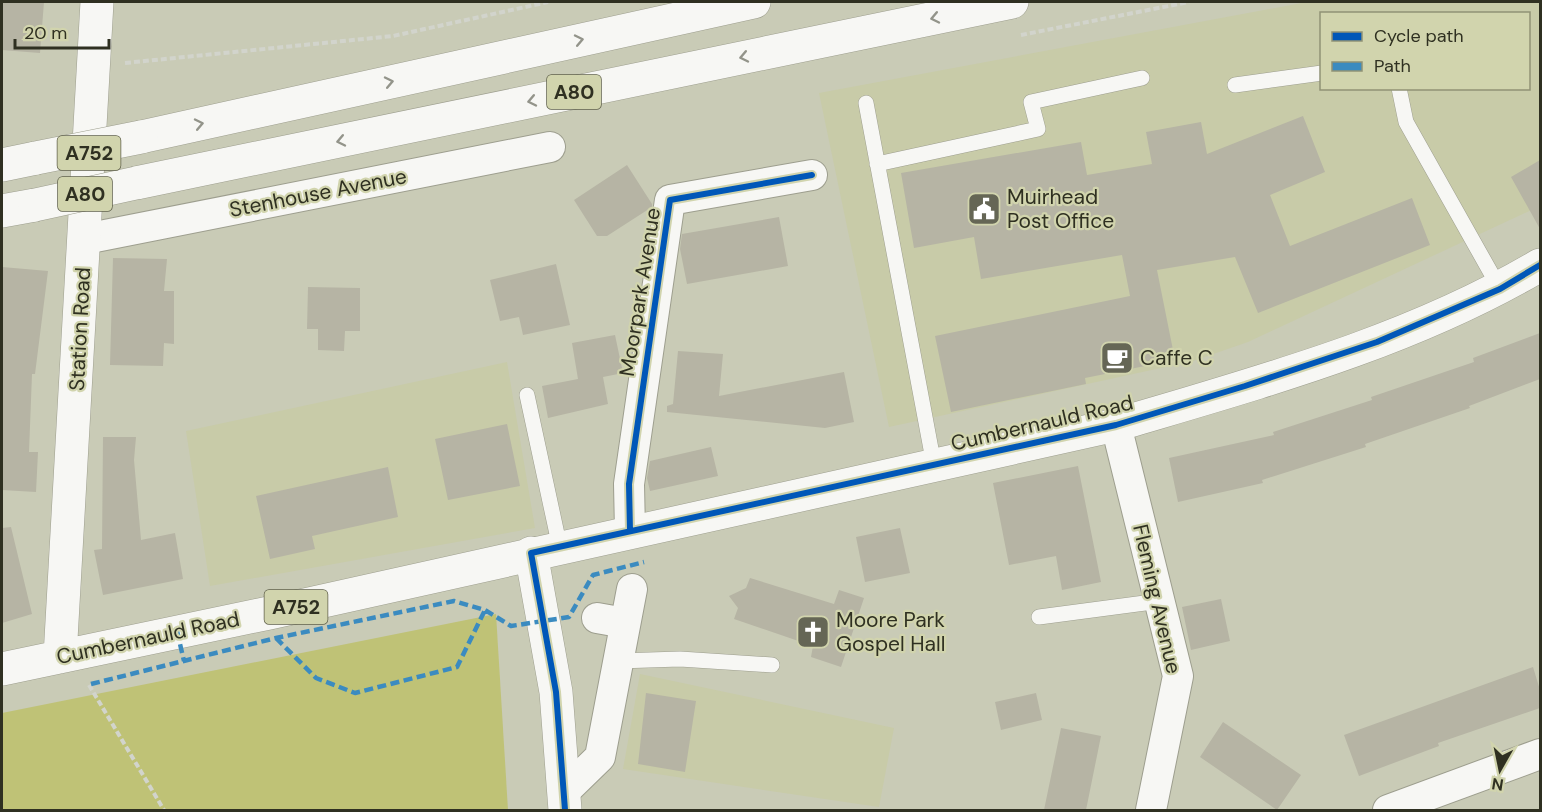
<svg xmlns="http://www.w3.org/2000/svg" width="1542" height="812" font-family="'DM Sans',sans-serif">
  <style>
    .built { fill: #c8cba8; fill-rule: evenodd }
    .green { fill: #bfc276 }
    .building { fill: #b6b4a4 }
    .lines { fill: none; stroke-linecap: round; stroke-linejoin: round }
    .lane-casing { stroke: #9d9e8e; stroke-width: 16 }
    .street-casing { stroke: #9d9e8e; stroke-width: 32 }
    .secondary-casing { stroke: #9d9e8e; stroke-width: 34 }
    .primary-casing { stroke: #9d9e8e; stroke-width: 34 }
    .path { stroke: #d2d4cc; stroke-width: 4; stroke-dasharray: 6 3; stroke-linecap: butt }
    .lane { stroke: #f7f7f4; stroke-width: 15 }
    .street { stroke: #f7f7f4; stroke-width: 30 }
    .secondary { stroke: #f7f7f4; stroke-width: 33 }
    .primary { stroke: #f7f7f4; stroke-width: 33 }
    .primary-bridge-casing { stroke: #9d9e8e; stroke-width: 34; stroke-linecap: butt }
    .primary-bridge { stroke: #f7f7f4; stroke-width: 33 }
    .quiet { stroke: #3b8bc0; stroke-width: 4.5; stroke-dasharray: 9 4.5; stroke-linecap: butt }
    .cycleway-casing { stroke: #d1d4ad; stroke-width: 10 }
    .cycleway { stroke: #0057b8; stroke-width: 6 }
    .oneway { stroke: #93948a }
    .labels { text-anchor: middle; stroke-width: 4.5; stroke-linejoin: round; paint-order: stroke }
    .shield { fill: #d1d4ad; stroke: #60614b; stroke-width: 1.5 }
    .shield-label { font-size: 20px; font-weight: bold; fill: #2f3021 }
    .street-label { font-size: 21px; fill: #2f3021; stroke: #d1d4ad }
    .poi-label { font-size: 21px; fill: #2f3021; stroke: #d1d4ad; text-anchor: start }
  </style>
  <rect width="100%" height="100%" fill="#c9cbb6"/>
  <path class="built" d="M1307 2H1540V206L1248 342 1193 361 889 427 819 93ZM1322 14H1528V88H1322Z
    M507 362 535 528 210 586 186 431Z
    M640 674 894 728 879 807 623 769Z"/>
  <path class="green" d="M496 614 508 810H2V713Z"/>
  <path class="building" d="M2 2H44L40 53 2 50Z
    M1303 116 1325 172 1270 195 1290 246 1412 198 1430 245 1258 313 1235 257 1157 270 1175 360 1085 378 1086 384 951 412 935 336 1130 296 1122 255 981 279 974 237 914 248 901 173 1081 142 1087 175 1152 164 1146 132 1201 122 1207 154Z
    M1540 160V229L1511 177Z
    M627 165 652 204V207L607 236H597L574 200Z
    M779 217 788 266 687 284 680 249 682 234Z
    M113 258 167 259 164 291H174V344L164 343 163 366 110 365Z
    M556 264 570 325 523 335 519 317 500 321 490 280Z
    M2 267 48 271 35 374H32L29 452H38L36 492 2 490Z
    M308 287 360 288V331H345L344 351 318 350V329H307Z
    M1540 333V379L1469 406 1470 408 1365 444 1366 447 1262 480 1263 483 1178 502 1169 458 1274 435 1273 432 1372 400 1371 397 1474 362 1473 358Z
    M615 335 623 373 603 377 608 404 548 418 542 386 578 379 572 343Z
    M678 351 723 354 719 396 844 372 854 422 825 428 667 412V406L673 404Z
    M507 424 520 486 448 500 435 439Z
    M103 437H136L134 460 141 540 175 533 183 579 103 595 94 550 102 549Z
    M711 447 718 476 650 491 647 478 650 461Z
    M1078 466 1101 582 1062 590 1056 556 1009 565 993 483Z
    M388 467 398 517 312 536 315 549 270 559 256 496Z
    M11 527 32 614 2 623V528Z
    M900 528 910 573 865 582 856 537Z
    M750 578 834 604 839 590 864 598 841 667 811 657 813 646 734 619 738 608 729 596 746 588Z
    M1221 599 1230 641 1191 650 1182 607Z
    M1533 667 1540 690V708L1438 743 1439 746 1359 776 1344 735Z
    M646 693 696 701 685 772 638 764Z
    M1036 693 1042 720 1001 730 995 702Z
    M1223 722 1301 775 1277 810 1200 757Z
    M1061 728 1101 736 1086 810H1044Z"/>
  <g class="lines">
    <defs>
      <path id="lane" d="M1235 85 1322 73
        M1399 88 1406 122 1500 289
        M866 103 934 465
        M877 164 1038 129 1031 102 1142 78
        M527 395 560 548
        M1039 617 1160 601
        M618 661 680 659 772 665"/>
      <path id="street" d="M85 239 550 147
        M1116 425 1178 676 1151 810
        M630 531 629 484 670 200 812 175
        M597 618 625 623
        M564 792 600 757 632 589
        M1388 810 1540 754"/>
      <path id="secondary" d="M531 553 556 692 565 810"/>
      <path id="primary" d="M141 137 754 2
        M2 165 36 158
        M136 183 1012 2
        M2 211 35 205
        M60 657 97 2
        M2 669 269 613 1116 425C1260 382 1410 342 1540 265"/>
    </defs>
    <use href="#lane" class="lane-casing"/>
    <use href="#street" class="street-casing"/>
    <use href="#secondary" class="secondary-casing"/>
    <use href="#primary" class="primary-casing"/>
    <path class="path" d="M1021 35 1189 2
      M125 63 393 36 548 2
      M89 685 164 810"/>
    <use href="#lane" class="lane"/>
    <use href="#street" class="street"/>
    <use href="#secondary" class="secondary"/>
    <use href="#primary" class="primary"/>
    <defs>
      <path id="primary-bridge" d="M36 158 141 137
        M35 205 136 183"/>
    </defs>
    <use href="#primary-bridge" class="primary-bridge-casing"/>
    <use href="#primary-bridge" class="primary-bridge"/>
    <path class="quiet" d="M177 631 184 661
      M276 638 316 678 355 693 457 667 485 610
      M91 684 276 638 454 601 485 610 511 626 569 617 593 575 644 562"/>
    <defs>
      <path id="cycleway" d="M630 531 629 484 670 200 812 175
        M565 810 556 692 531 553 1116 425 1245 386 1377 342 1500 289 1540 265"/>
    </defs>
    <use href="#cycleway" class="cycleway-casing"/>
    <use href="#cycleway" class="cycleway"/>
  </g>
  <defs><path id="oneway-chevron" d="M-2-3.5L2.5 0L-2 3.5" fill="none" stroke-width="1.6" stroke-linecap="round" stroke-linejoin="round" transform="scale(1.5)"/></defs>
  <g class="oneway">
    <use href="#oneway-chevron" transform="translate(935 18) rotate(168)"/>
    <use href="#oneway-chevron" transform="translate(579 40) rotate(-12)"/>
    <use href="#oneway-chevron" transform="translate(744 57) rotate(168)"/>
    <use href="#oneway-chevron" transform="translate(389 82) rotate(-12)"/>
    <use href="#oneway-chevron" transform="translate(532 101) rotate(168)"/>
    <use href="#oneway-chevron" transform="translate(199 124) rotate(-12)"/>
    <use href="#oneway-chevron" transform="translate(341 141) rotate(168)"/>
  </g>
  <defs>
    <symbol id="civic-square" viewBox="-11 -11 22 22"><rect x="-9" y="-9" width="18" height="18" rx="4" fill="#656655" stroke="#d1d4ad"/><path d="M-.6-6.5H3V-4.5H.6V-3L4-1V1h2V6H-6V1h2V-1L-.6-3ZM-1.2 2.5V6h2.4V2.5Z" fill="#fff"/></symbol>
    <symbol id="cafe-square" viewBox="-11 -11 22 22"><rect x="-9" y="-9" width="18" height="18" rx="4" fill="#656655" stroke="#d1d4ad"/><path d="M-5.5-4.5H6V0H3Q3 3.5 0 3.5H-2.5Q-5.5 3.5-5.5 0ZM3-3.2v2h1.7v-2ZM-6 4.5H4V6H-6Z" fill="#fff"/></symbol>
    <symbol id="church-square" viewBox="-11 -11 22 22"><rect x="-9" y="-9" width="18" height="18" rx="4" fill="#656655" stroke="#d1d4ad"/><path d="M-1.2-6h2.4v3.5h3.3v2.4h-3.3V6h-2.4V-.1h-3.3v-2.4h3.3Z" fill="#fff"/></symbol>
  </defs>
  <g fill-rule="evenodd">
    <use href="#civic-square" x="965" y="190" width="38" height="38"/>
    <use href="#cafe-square" x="1098" y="339" width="38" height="38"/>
    <use href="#church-square" x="794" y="613" width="38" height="38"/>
  </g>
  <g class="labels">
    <g class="shield">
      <rect x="547" y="75" width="54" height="34" rx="4.5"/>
      <rect x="57.5" y="136" width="63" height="34" rx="4.5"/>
      <rect x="58" y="177" width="54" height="34" rx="4.5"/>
      <rect x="264.5" y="590" width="63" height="34" rx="4.5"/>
    </g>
    <g class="shield-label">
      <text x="574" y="99">A80</text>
      <text x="89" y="160">A752</text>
      <text x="85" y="201">A80</text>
      <text x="296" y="614">A752</text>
    </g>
    <g class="street-label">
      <text transform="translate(318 193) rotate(-11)" y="7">Stenhouse Avenue</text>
      <text transform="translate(640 292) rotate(-81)" y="7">Moorpark Avenue</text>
      <text transform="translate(80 329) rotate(-87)" y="7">Station Road</text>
      <text transform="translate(1042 423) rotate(-13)" y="7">Cumbernauld Road</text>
      <text transform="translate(1157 599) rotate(77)" y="7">Fleming Avenue</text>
      <text transform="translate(148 638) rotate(-12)" y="7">Cumbernauld Road</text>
    </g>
    <g class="poi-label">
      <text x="1007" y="204">Muirhead<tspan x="1007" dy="24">Post Office</tspan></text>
      <text x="1140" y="365">Caffe C</text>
      <text x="836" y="627">Moore Park<tspan x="836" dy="24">Gospel Hall</tspan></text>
    </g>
  </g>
  <rect width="1542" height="812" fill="none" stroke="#2f3021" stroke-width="6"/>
  <rect x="1320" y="12" width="210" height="78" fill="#d1d4ad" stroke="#909275" stroke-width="1.5"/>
  <rect x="1332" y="32" width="30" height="9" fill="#0057b8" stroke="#909275" stroke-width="1.5"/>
  <text x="1374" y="42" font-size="18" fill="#2f3021">Cycle path</text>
  <rect x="1332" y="62" width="30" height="9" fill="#3b8bc0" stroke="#909275" stroke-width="1.5"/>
  <text x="1374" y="72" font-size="18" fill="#2f3021">Path</text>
  <g transform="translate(1500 770) rotate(189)" stroke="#d1d4ad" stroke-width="4.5" paint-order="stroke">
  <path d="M0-4.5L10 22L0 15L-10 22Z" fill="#2f3021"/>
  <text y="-9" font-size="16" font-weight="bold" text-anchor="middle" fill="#2f3021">N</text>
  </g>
  <path d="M15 39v9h94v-9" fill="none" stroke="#2f3021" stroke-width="3"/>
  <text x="24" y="39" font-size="18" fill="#2f3021" stroke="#d1d4ad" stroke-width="4.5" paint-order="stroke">20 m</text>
</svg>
